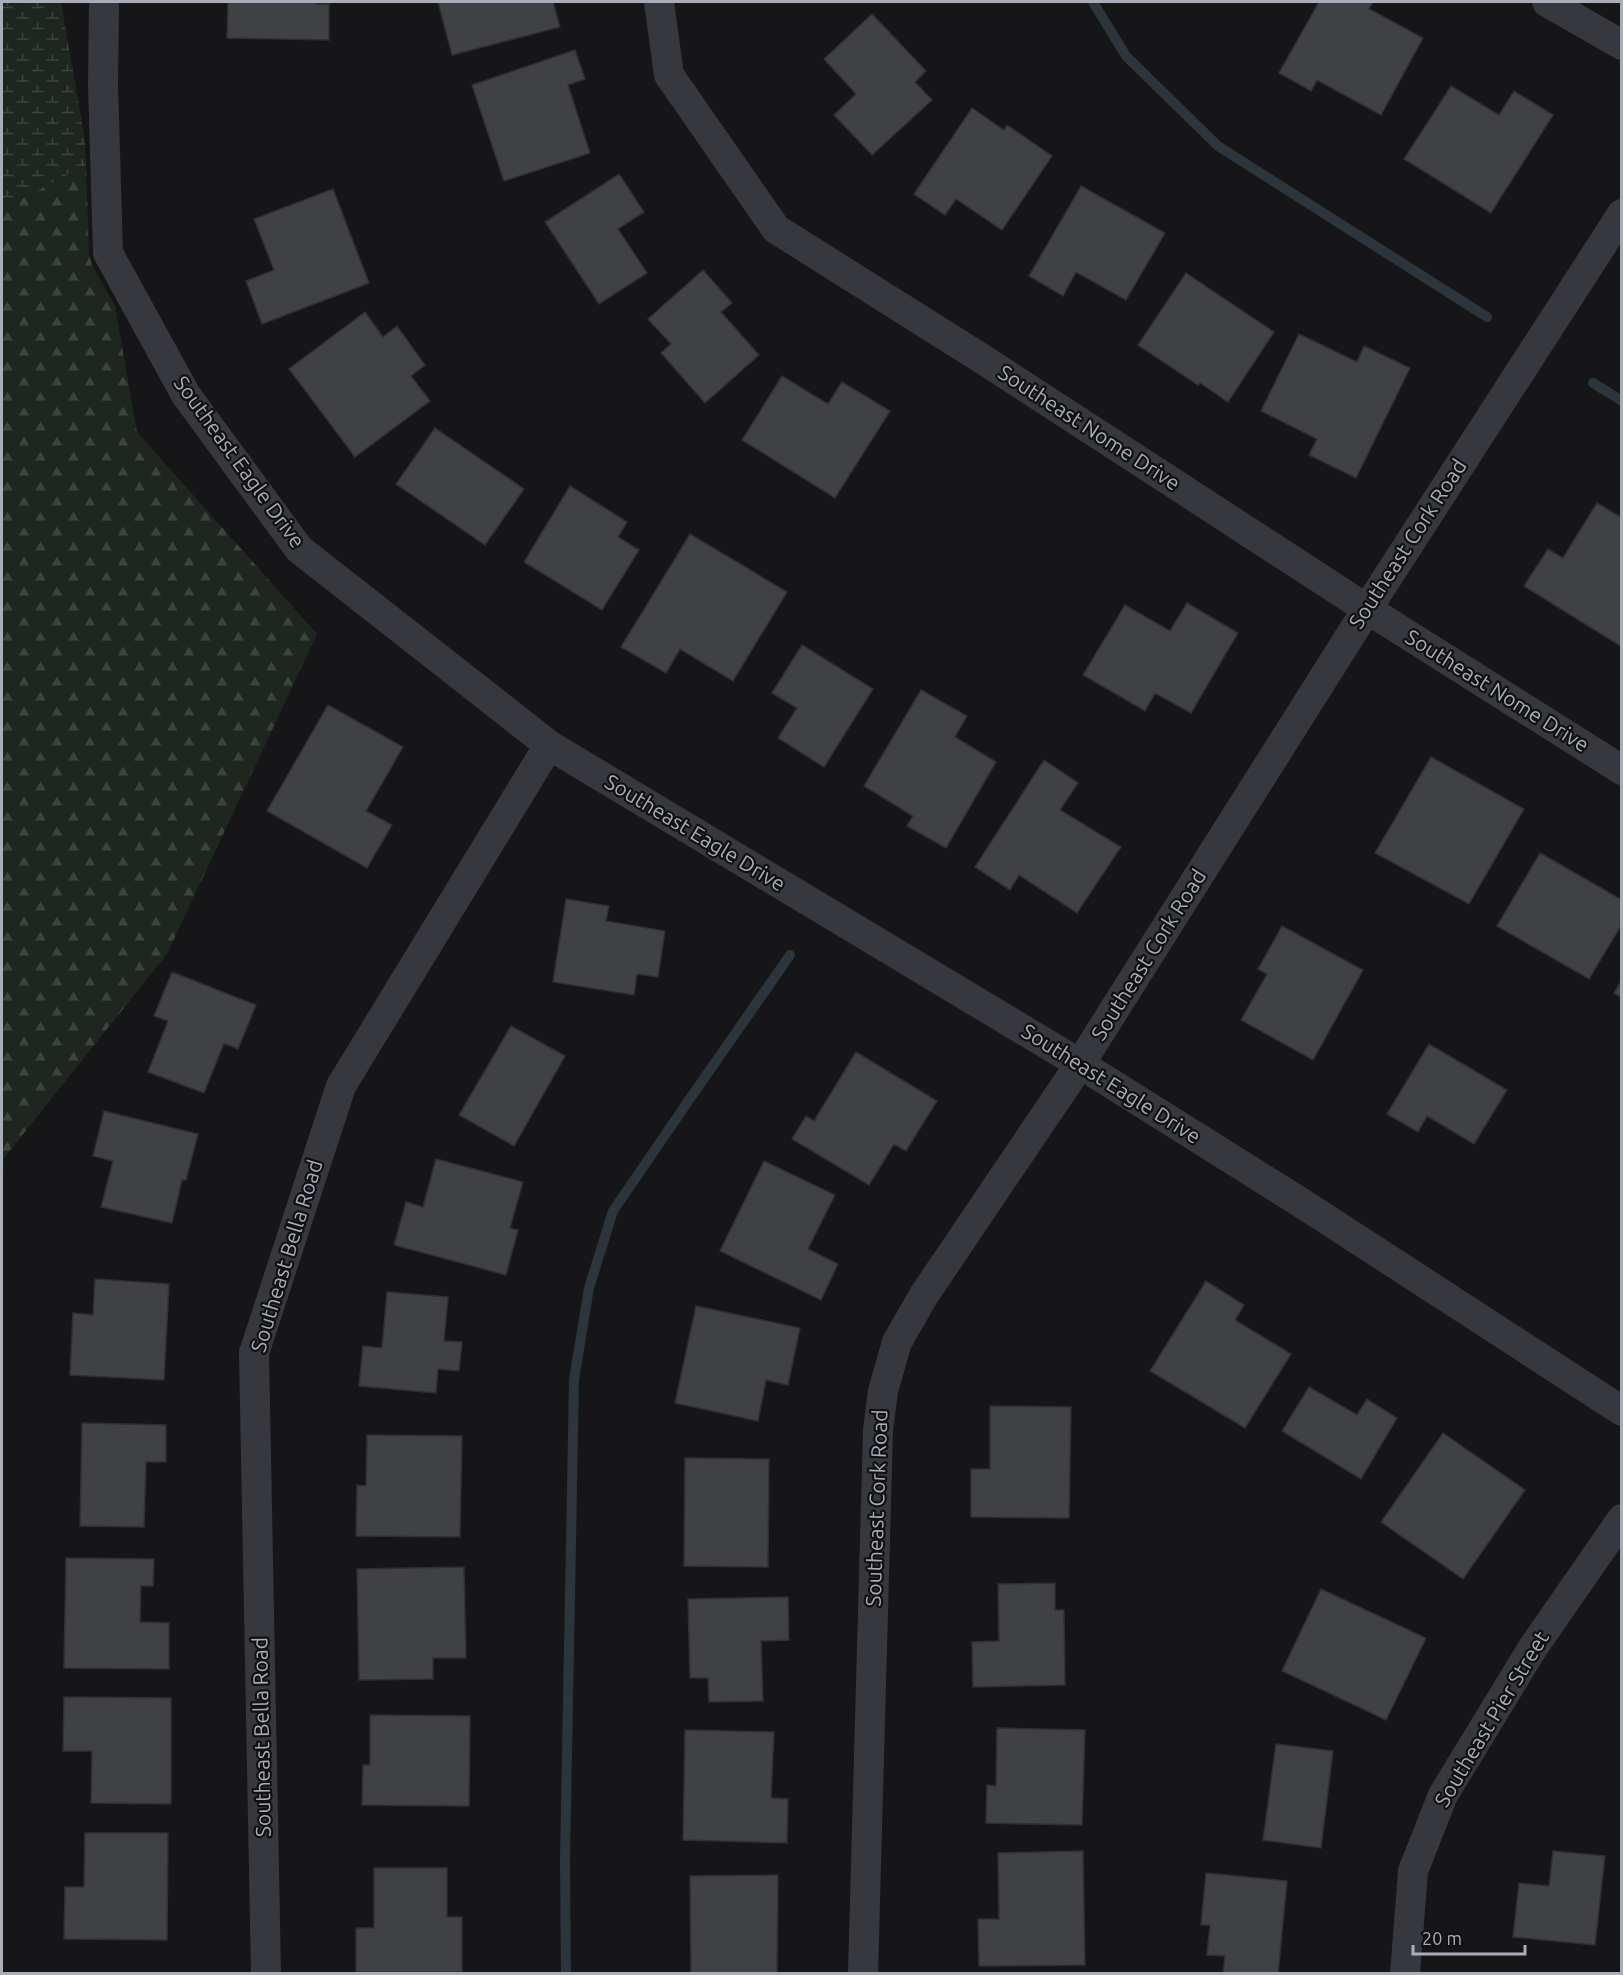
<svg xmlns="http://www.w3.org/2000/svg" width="1623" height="1975" font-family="Ubuntu,sans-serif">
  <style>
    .forest { fill: url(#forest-firs) }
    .wetland { fill: url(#wetland-marsh) }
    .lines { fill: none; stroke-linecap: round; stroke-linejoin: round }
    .stream { stroke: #2c353c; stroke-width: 10 }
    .building { fill: #404145; stroke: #303034; stroke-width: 1.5 }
    .minor { stroke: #37383d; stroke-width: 30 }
    .labels { text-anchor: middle; stroke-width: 4.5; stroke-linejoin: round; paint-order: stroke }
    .street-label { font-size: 21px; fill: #a8adb8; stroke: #111113 }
  </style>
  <defs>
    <pattern id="forest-firs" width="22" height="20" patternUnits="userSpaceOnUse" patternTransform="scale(1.5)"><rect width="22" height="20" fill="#1e261f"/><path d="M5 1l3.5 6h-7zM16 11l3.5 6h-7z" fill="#3c433d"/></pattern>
    <pattern id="wetland-marsh" width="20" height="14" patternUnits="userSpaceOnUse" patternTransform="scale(1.5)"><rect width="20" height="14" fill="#1e261f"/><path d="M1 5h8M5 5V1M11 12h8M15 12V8" fill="none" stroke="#3c433d"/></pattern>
  </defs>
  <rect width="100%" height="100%" fill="#161618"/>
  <path class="forest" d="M86 165 89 254 92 265 115 306 137 432 317 634 167 954 4 1158 2 1198V209Z"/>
  <path class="wetland" d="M2 2H61L85 140 86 165 2 209Z"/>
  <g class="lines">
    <path class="stream" d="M1093 2 1126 56 1218 146 1487 317
      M1593 383 1622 401
      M566 1974 565 1861 574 1380 589 1288 613 1211 689 1100 790 955"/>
  </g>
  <path class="building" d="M228 2H317V4H329V40L227 38Z
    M438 2H553L560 27 452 55Z
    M1319 2H1373L1369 9 1423 38 1381 115 1317 80 1311 91 1279 73Z
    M872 14 926 71 915 82 932 100 872 155 834 115 856 94 824 59Z
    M575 50 585 79 568 85 590 153 504 181 472 85Z
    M1451 86 1499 115 1514 91 1553 115 1491 213 1404 159Z
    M972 108 1004 130 1007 125 1052 156 1002 230 956 199 945 215 914 194Z
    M619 174 644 212 618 229 647 273 599 304 545 222Z
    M1081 186 1165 233 1126 300 1076 272 1063 296 1029 276Z
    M333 189 369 283 262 324 246 281 274 270 254 219Z
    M703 270 732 303 721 312 759 355 705 403 661 353 671 344 648 319Z
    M1186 273 1274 332 1228 402 1200 383 1198 385 1138 345Z
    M365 312 383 337 397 326 425 365 411 376 430 401 355 457 289 369Z
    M1299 334 1357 362 1364 346 1410 368 1356 478 1309 455 1317 439 1261 411Z
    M782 376 828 404 842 382 890 411 835 498 742 440Z
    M435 428 524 489 485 545 396 484Z
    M570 486 627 522 618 537 639 550 602 610 524 562Z
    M1597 503 1622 518V647L1524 586 1548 549 1563 558Z
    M690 534 787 592 733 681 680 649 666 673 621 647Z
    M1187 603 1238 633 1191 713 1155 693 1145 711 1083 675 1125 605 1170 631Z
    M802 645 873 689 824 767 778 738 797 708 772 693Z
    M921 690 967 716 955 737 996 762 946 848 907 826 913 816 864 786Z
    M328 705 403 747 366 811 392 825 367 868 267 811Z
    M1431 757 1524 809 1469 904 1375 853Z
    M1044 760 1078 783 1060 810 1121 847 1077 913 1019 875 1010 890 975 867Z
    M1540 853 1622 900V924L1589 979 1497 926Z
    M566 899 609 906 606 921 665 931 658 977 637 974 634 995 553 982Z
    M1282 926 1363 970 1313 1060 1241 1020 1267 974 1258 969Z
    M172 972 256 1005 238 1049 224 1043 204 1093 148 1072 168 1021 154 1016Z
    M1622 980V998L1614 993Z
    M511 1026 565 1056 514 1146 459 1115Z
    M1429 1044 1507 1090 1474 1144 1427 1116 1418 1132 1387 1114Z
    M856 1052 937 1101 906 1151 894 1144 869 1185 792 1139 806 1116 814 1121Z
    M104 1111 198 1134 186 1180H182L172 1223 101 1207 113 1161 93 1156Z
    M436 1159 523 1182 510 1228 518 1230 506 1275 394 1245 406 1202 423 1207Z
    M764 1161 835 1195 808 1249 838 1264 821 1300 720 1251Z
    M95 1279 169 1284 164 1380 70 1375 73 1313 93 1315Z
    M1206 1281 1244 1305 1235 1320 1291 1354 1245 1428 1150 1371Z
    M387 1292 448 1297 444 1341 462 1342 459 1371 438 1369 436 1393 359 1386 363 1346 382 1348Z
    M696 1306 800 1328 788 1385 766 1380 758 1421 675 1403Z
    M1309 1387 1357 1415 1367 1399 1397 1418 1361 1479 1282 1431Z
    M990 1406 1071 1407 1069 1518 971 1517V1469H990Z
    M82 1423 166 1425V1462H146L144 1527 80 1526Z
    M1443 1433 1525 1490 1463 1579 1381 1522Z
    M367 1435 462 1436 460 1537 356 1536 357 1485 366 1486Z
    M685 1458 769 1459 768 1567 684 1566Z
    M66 1558 154 1559 153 1586H141L140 1622 169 1623V1669L64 1668Z
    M464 1567 466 1658H433V1679L359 1680 357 1569Z
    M1055 1583V1610H1064L1065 1685 973 1687 972 1642 999 1641 998 1584Z
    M1321 1589 1426 1638 1386 1720 1282 1671Z
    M788 1597 789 1640 761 1641 763 1701 709 1702 708 1678H690L688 1599Z
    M64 1697 171 1698V1804L91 1803 92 1751H63Z
    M370 1715 470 1716 469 1806 362 1805 363 1765H370Z
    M997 1728 1085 1730 1082 1825 986 1823 987 1785 996 1786Z
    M685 1730 774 1732 771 1798 788 1799 787 1843 683 1840Z
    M1276 1744 1333 1751 1321 1848 1263 1840Z
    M85 1833H168L167 1940 64 1939 65 1887H84Z
    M1083 1851 1085 1965 979 1966 978 1919H999L998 1853Z
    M1553 1851 1605 1856 1595 1945 1513 1937 1519 1883 1549 1886Z
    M374 1868H447V1917H462V1972H356V1928H374Z
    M1206 1873 1287 1881 1278 1974H1223L1225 1956 1207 1955 1210 1925H1201Z
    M778 1875 777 1974H691L690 1876Z"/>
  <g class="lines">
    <path class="minor" d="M104 2 103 84 108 253 186 395 299 549 549 745 1080 1064 1300 1202 1622 1411
      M659 2 669 75 776 229 984 360 1367 609 1622 770
      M1547 2 1622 45
      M266 1974 254 1353 341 1086 549 745
      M863 1974 878 1430 883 1391 897 1342 924 1295 1080 1064 1367 609 1622 214
      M1405 1974 1413 1871 1443 1795 1532 1649 1622 1519"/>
  </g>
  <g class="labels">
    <g class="street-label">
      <text transform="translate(1089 428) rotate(33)" y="7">Southeast Nome Drive</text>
      <text transform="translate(239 462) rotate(54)" y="7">Southeast Eagle Drive</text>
      <text transform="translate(1408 544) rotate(-57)" y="7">Southeast Cork Road</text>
      <text transform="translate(1497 691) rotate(32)" y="7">Southeast Nome Drive</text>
      <text transform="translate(695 833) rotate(31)" y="7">Southeast Eagle Drive</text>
      <text transform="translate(1149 955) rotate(-58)" y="7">Southeast Cork Road</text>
      <text transform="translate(1111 1084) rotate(32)" y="7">Southeast Eagle Drive</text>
      <text transform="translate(287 1256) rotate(-73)" y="7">Southeast Bella Road</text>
      <text transform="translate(877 1508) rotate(-88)" y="7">Southeast Cork Road</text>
      <text transform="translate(1492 1719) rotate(-59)" y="7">Southeast Pier Street</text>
      <text transform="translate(262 1737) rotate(-91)" y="7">Southeast Bella Road</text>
    </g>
  </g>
  <rect width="1623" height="1975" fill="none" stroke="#a8adb8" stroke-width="6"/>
  <path d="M1413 1945v9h112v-9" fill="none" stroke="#a8adb8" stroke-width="3"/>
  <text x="1422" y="1945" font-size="18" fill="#a8adb8" stroke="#111113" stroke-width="4.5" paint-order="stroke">20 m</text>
</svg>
